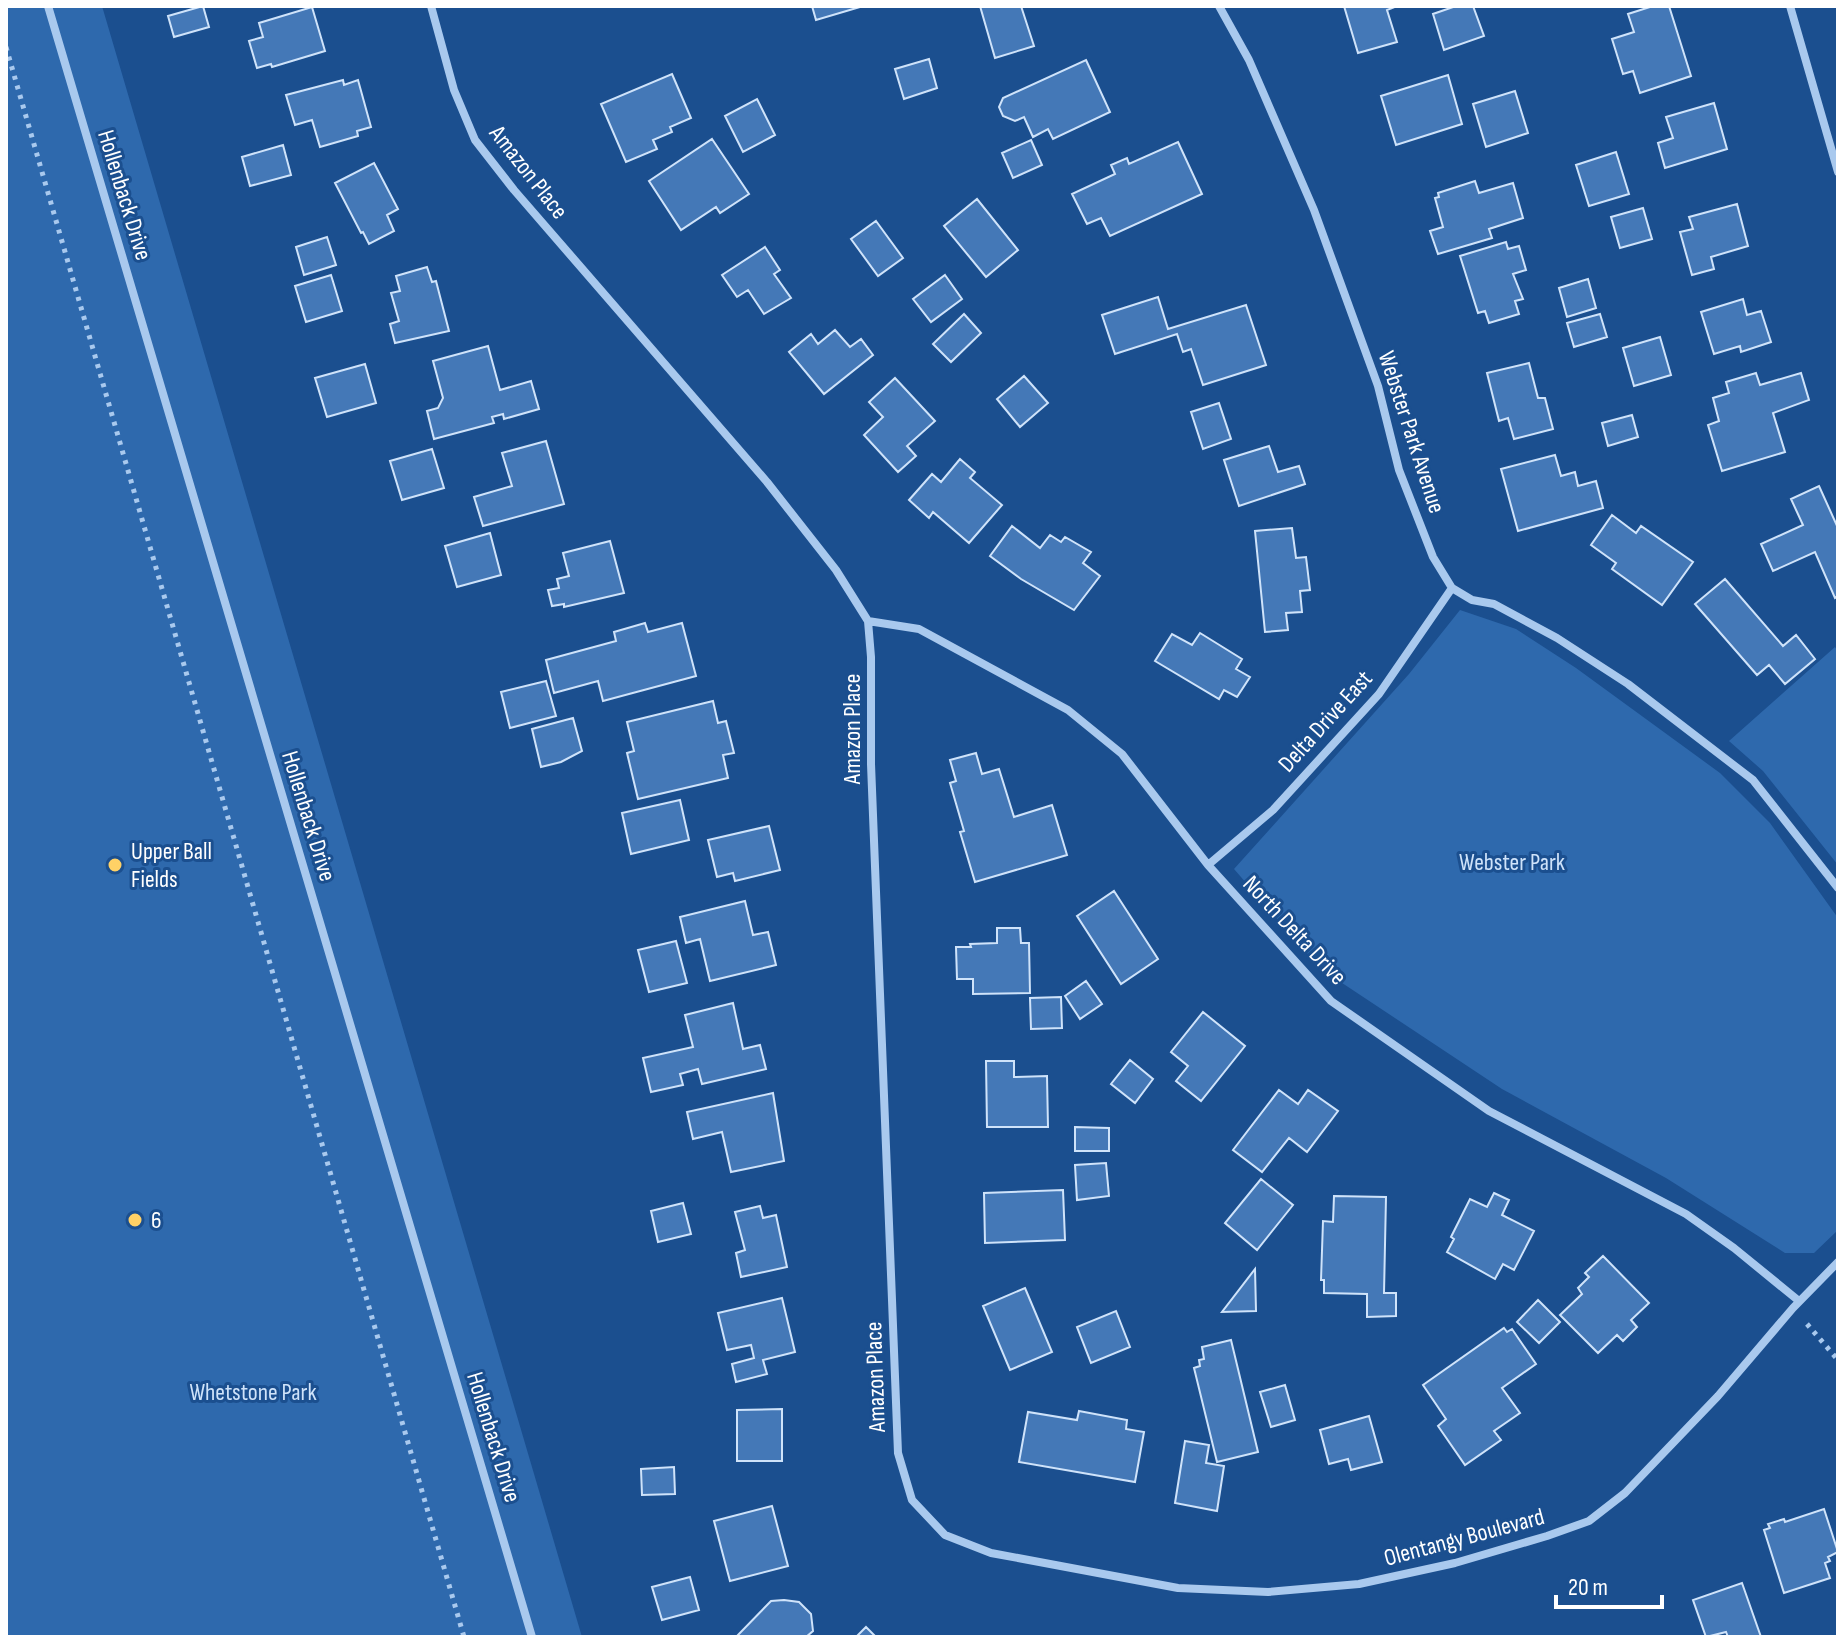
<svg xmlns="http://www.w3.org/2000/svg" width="1844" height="1643" font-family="'Sofia Sans Condensed',sans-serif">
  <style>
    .green { fill: #2e69ad }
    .building { fill: #4478b7; stroke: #cfe3fa; stroke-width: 2 }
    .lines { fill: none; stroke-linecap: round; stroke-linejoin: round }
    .path { stroke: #a9c9ee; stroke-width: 5; stroke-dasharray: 4 6; stroke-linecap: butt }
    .street { stroke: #a9c9ee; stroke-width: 8 }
    .poi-dot { fill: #ffd166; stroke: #1b4f8f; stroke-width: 3 }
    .labels { text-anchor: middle; stroke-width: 6; stroke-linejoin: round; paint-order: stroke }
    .street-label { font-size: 24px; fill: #fff; stroke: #1b4f8f }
    .poi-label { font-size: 24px; fill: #fff; stroke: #1b4f8f; text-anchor: start }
    .park-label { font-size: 24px; fill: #cfe3fa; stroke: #1b4f8f }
  </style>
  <rect width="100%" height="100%" fill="#1b4f8f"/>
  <path class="green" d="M6 6H102L582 1637H6Z
    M1460 610 1516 629 1576 668 1720 773 1770 823 1838 918V1230L1814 1253H1785L1666 1178 1502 1089 1321 969 1234 869 1409 674Z
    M1835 647 1838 652V865L1763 771 1729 741Z"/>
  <path class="building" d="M203 6 209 27 174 37 168 16Z
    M812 6H859L860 7 816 20Z
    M980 6H1021L1034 46 995 58Z
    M1344 6H1397L1387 10 1397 42 1358 53Z
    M1456 6H1473L1484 36 1444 50 1433 14Z
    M1653 6H1669L1691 76 1640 93 1633 71 1623 74 1612 39 1634 32 1628 14Z
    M312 7 325 51 272 67 271 64 257 68 249 41 263 37 259 23Z
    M929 59 937 88 904 99 895 69Z
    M1086 60 1110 112 1053 139 1048 129 1033 137 1024 117 1015 121 1003 116 999 107 1003 98Z
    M672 74 691 118 670 127 672 132 653 140 657 149 626 162 601 104Z
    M1448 75 1462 124 1396 145 1381 96Z
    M343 80 344 85 358 80 371 127 357 131 358 136 320 147 312 120 295 125 286 95Z
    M1515 91 1528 133 1486 147 1473 104Z
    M757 99 775 135 743 152 725 116Z
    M1714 103 1727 149 1665 168 1658 143 1673 138 1666 117Z
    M712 139 749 194 720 213 716 207 681 230 649 181Z
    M1031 140 1042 165 1013 178 1002 153Z
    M1178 142 1202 194 1110 236 1101 218 1087 224 1072 194 1115 174 1111 165 1127 158 1129 164Z
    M283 145 291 175 250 186 242 157Z
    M1616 152 1629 194 1589 206 1576 165Z
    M374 163 398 209 387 215 394 231 369 244 363 232 361 233 335 183Z
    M1475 181 1479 193 1513 183 1523 218 1489 229 1492 238 1438 254 1430 231 1443 227 1435 198 1439 197 1438 193Z
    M977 199 1018 250 986 277 944 226Z
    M1737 204 1748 246 1711 257 1714 269 1692 275 1680 232 1693 229 1689 217Z
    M1643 208 1652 239 1620 248 1611 217Z
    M876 221 903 258 878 276 851 239Z
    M327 237 336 265 304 275 296 247Z
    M1506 242 1508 249 1519 246 1526 270 1513 274 1523 299 1515 301 1519 314 1489 323 1485 311 1478 313 1460 256Z
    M765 247 780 270 774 274 791 298 764 314 748 290 737 297 722 275Z
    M427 267 432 282 436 281 449 331 395 343 390 324 399 321 391 293 400 291 396 276Z
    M331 275 342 311 306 322 295 286Z
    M945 275 962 299 931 322 913 299Z
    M1588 279 1596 308 1567 317 1559 288Z
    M1158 297 1168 329 1246 305 1266 365 1203 385 1191 349 1183 352 1177 334 1115 354 1102 315Z
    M1743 299 1747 315 1761 311 1771 342 1741 352 1740 346 1714 354 1701 312Z
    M964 314 981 333 951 362 933 344Z
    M1600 314 1607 337 1574 347 1567 323Z
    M835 330 850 347 861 339 873 355 824 394 789 352 811 334 818 344Z
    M1660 337 1671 375 1634 386 1623 348Z
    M488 346 500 390 531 381 539 409 504 419 503 414 492 417 494 423 434 439 427 411 438 408 443 398 433 361Z
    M1529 363 1538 398H1545L1553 429 1514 439 1508 418 1499 421 1487 373Z
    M365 364 376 403 327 417 315 378Z
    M1756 373 1760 385 1801 373 1809 400 1773 413 1785 452 1722 471 1708 425 1719 421 1713 398 1729 393 1726 382Z
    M1024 376 1048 403 1020 427 997 399Z
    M895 378 935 421 907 446 916 456 898 472 864 435 883 417 869 402Z
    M1219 403 1231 439 1203 449 1191 412Z
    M1632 415 1638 437 1608 446 1602 423Z
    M546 441 564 504 483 526 474 497 512 486 502 453Z
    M1269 446 1278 472 1299 466 1305 484 1239 506 1224 460Z
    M432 449 444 488 402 500 390 461Z
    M1555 455 1561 476 1575 472 1578 486 1596 481 1603 508 1518 531 1501 469Z
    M960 459 975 472 970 478 1002 505 969 543 933 512 929 518 909 500 932 474 941 482Z
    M1819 486 1838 528V596L1835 598 1815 552 1773 571 1761 544 1803 525 1791 499Z
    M1612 515 1636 533 1641 526 1693 562 1662 605 1612 569 1616 563 1591 545Z
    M1012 526 1040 548 1050 535 1061 542 1065 537 1091 552 1083 563 1100 576 1074 610 1021 579 990 556Z
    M1292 528 1296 558 1306 557 1310 590 1300 591 1302 612 1286 613 1288 630 1265 632 1255 531Z
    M490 533 501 575 457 587 445 546Z
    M610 541 624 593 564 607V604L552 606 548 590 559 588 557 579 569 576 563 553Z
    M1725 579 1783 646 1796 635 1815 659 1785 684 1769 665 1757 675 1695 604Z
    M645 623 648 632 682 623 696 676 603 701 598 681 554 693 546 660 616 641 614 632Z
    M1200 633 1242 659 1236 669 1250 677 1237 697 1224 690 1219 699 1155 661 1172 634 1192 645Z
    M546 681 556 716 510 728 501 692Z
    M713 701 718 723 726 721 734 753 723 755 728 778 638 799 627 753 634 751 627 722Z
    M573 718 582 751 561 762 541 767 532 729Z
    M976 753 982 774 999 769 1014 817 1052 805 1067 855 975 882 960 832 964 831 950 783 956 781 950 760Z
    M680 800 689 840 631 854 622 813Z
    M769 826 780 870 735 881 733 873 717 877 708 840Z
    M1114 891 1158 959 1121 984 1077 916Z
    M745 901 753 935 768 932 776 965 710 981 700 939 686 943 680 917Z
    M997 928H1020L1021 943H1029L1030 993 973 994V979H957L956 947H971L970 944 997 943Z
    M676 941 687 983 649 992 638 950Z
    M1086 981 1102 1004 1080 1019 1065 996Z
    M1061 997 1062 1028 1031 1029 1030 998Z
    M733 1003 743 1049 760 1045 766 1069 702 1084 698 1069 680 1074 683 1085 651 1092 643 1058 693 1047 685 1015Z
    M1203 1012 1245 1046 1201 1101 1176 1081 1188 1066 1171 1052Z
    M1130 1060 1153 1079 1135 1103 1111 1084Z
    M986 1061H1014V1077L1047 1076 1048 1127H987Z
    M1279 1090 1298 1104 1308 1090 1338 1111 1307 1152 1289 1138 1262 1172 1233 1150Z
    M773 1093 784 1161 731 1172 722 1132 693 1139 687 1112Z
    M1075 1127 1109 1128V1151H1075Z
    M1106 1163 1109 1196 1077 1200 1075 1165Z
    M1261 1179 1293 1205 1257 1250 1225 1223Z
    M1063 1190 1065 1240 985 1243 984 1193Z
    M1494 1193 1509 1200 1502 1215 1534 1231 1514 1270 1503 1264 1495 1279 1447 1252 1454 1239 1451 1237 1470 1199 1487 1207Z
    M1334 1196 1386 1197 1384 1293H1396V1316L1367 1317V1294L1324 1293V1280H1321L1323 1221 1333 1222Z
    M683 1203 691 1234 658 1242 651 1211Z
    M760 1206 763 1218 776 1215 787 1267 741 1277 736 1253 745 1250 735 1212Z
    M1603 1256 1649 1303 1631 1320 1637 1327 1623 1341 1617 1335 1598 1353 1560 1315 1582 1294 1578 1288 1589 1277 1585 1273Z
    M1255 1269 1256 1311 1222 1312Z
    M1025 1288 1052 1352 1010 1370 983 1306Z
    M782 1298 795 1352 763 1360 767 1374 736 1382 732 1364 754 1358 751 1345 727 1350 718 1313Z
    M1538 1300 1560 1322 1539 1343 1517 1322Z
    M1116 1311 1130 1347 1091 1363 1077 1327Z
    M1504 1328 1507 1332 1512 1329 1536 1364 1502 1388 1520 1413 1494 1431 1501 1440 1465 1465 1438 1426 1446 1419 1423 1385Z
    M1231 1340 1258 1452 1217 1462 1194 1368 1200 1366 1199 1360 1204 1359 1202 1347Z
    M1285 1385 1295 1420 1271 1427 1260 1392Z
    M782 1409V1461H737V1410Z
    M1079 1411 1127 1420 1126 1429 1144 1432 1135 1482 1019 1462 1028 1412 1077 1420Z
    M1369 1416 1382 1462 1351 1470 1348 1459 1329 1464 1320 1430Z
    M1185 1441 1209 1445 1206 1463 1224 1466 1217 1511 1175 1503Z
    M674 1467 675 1494 642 1495 641 1469Z
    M772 1506 788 1566 730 1581 714 1521Z
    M1824 1509 1838 1552 1828 1557 1830 1561 1825 1563 1830 1578 1784 1593 1764 1530 1770 1528 1768 1524 1784 1519 1785 1522Z
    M690 1577 699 1610 662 1620 652 1587Z
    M1742 1583 1761 1637H1728L1726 1632 1706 1637 1693 1600Z
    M784 1600 799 1602 811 1614 813 1631 806 1637H736L771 1601Z
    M866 1627 876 1637H856Z"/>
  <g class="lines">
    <path class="path" d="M6 47 464 1637
      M1807 1324 1838 1360"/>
    <path class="street" d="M48 6 532 1637
      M431 6 454 90 475 140 514 190 767 482 836 570 868 621 871 657V764L898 1453 912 1500 945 1535 991 1553 1178 1588 1268 1592 1359 1584 1455 1563 1547 1536 1589 1521 1625 1493 1718 1396 1793 1308 1838 1262
      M1219 6 1249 60 1314 210 1378 386 1399 470 1433 557 1452 588 1472 600 1494 604 1557 638 1628 684 1753 780 1838 888
      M1790 6 1838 172
      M868 621 919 629 1068 710 1122 754 1208 865 1331 1001 1489 1111 1686 1214 1734 1248 1799 1301
      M1208 865 1273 810 1379 694 1452 588"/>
  </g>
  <g class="poi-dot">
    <circle cx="115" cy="865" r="8"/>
    <circle cx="135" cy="1220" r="8"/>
  </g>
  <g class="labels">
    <g class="street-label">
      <text transform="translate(529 172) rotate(52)" y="8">Amazon Place</text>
      <text transform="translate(125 195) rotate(73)" y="8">Hollenback Drive</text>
      <text transform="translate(1412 432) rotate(72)" y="8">Webster Park Avenue</text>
      <text transform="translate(1325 721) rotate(-48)" y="8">Delta Drive East</text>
      <text transform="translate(852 729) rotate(-90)" y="8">Amazon Place</text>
      <text transform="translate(309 816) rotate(73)" y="8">Hollenback Drive</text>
      <text transform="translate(1295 930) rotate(47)" y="8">North Delta Drive</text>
      <text transform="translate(875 1377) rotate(-92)" y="8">Amazon Place</text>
      <text transform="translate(494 1437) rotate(73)" y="8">Hollenback Drive</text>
      <text transform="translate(1464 1537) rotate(-15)" y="8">Olentangy Boulevard</text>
    </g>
    <g class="poi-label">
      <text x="131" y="859">Upper Ball<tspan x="131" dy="28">Fields</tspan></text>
      <text x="151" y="1228">6</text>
    </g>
    <g class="park-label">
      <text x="1512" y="870">Webster Park</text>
      <text x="253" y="1400">Whetstone Park</text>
    </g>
  </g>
  <rect width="1844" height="1643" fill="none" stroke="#ffffff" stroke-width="16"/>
  <path d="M1556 1595v12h106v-12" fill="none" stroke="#ffffff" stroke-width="4"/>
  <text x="1568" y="1595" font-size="24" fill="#ffffff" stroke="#1b4f8f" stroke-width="6" paint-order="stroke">20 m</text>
</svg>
